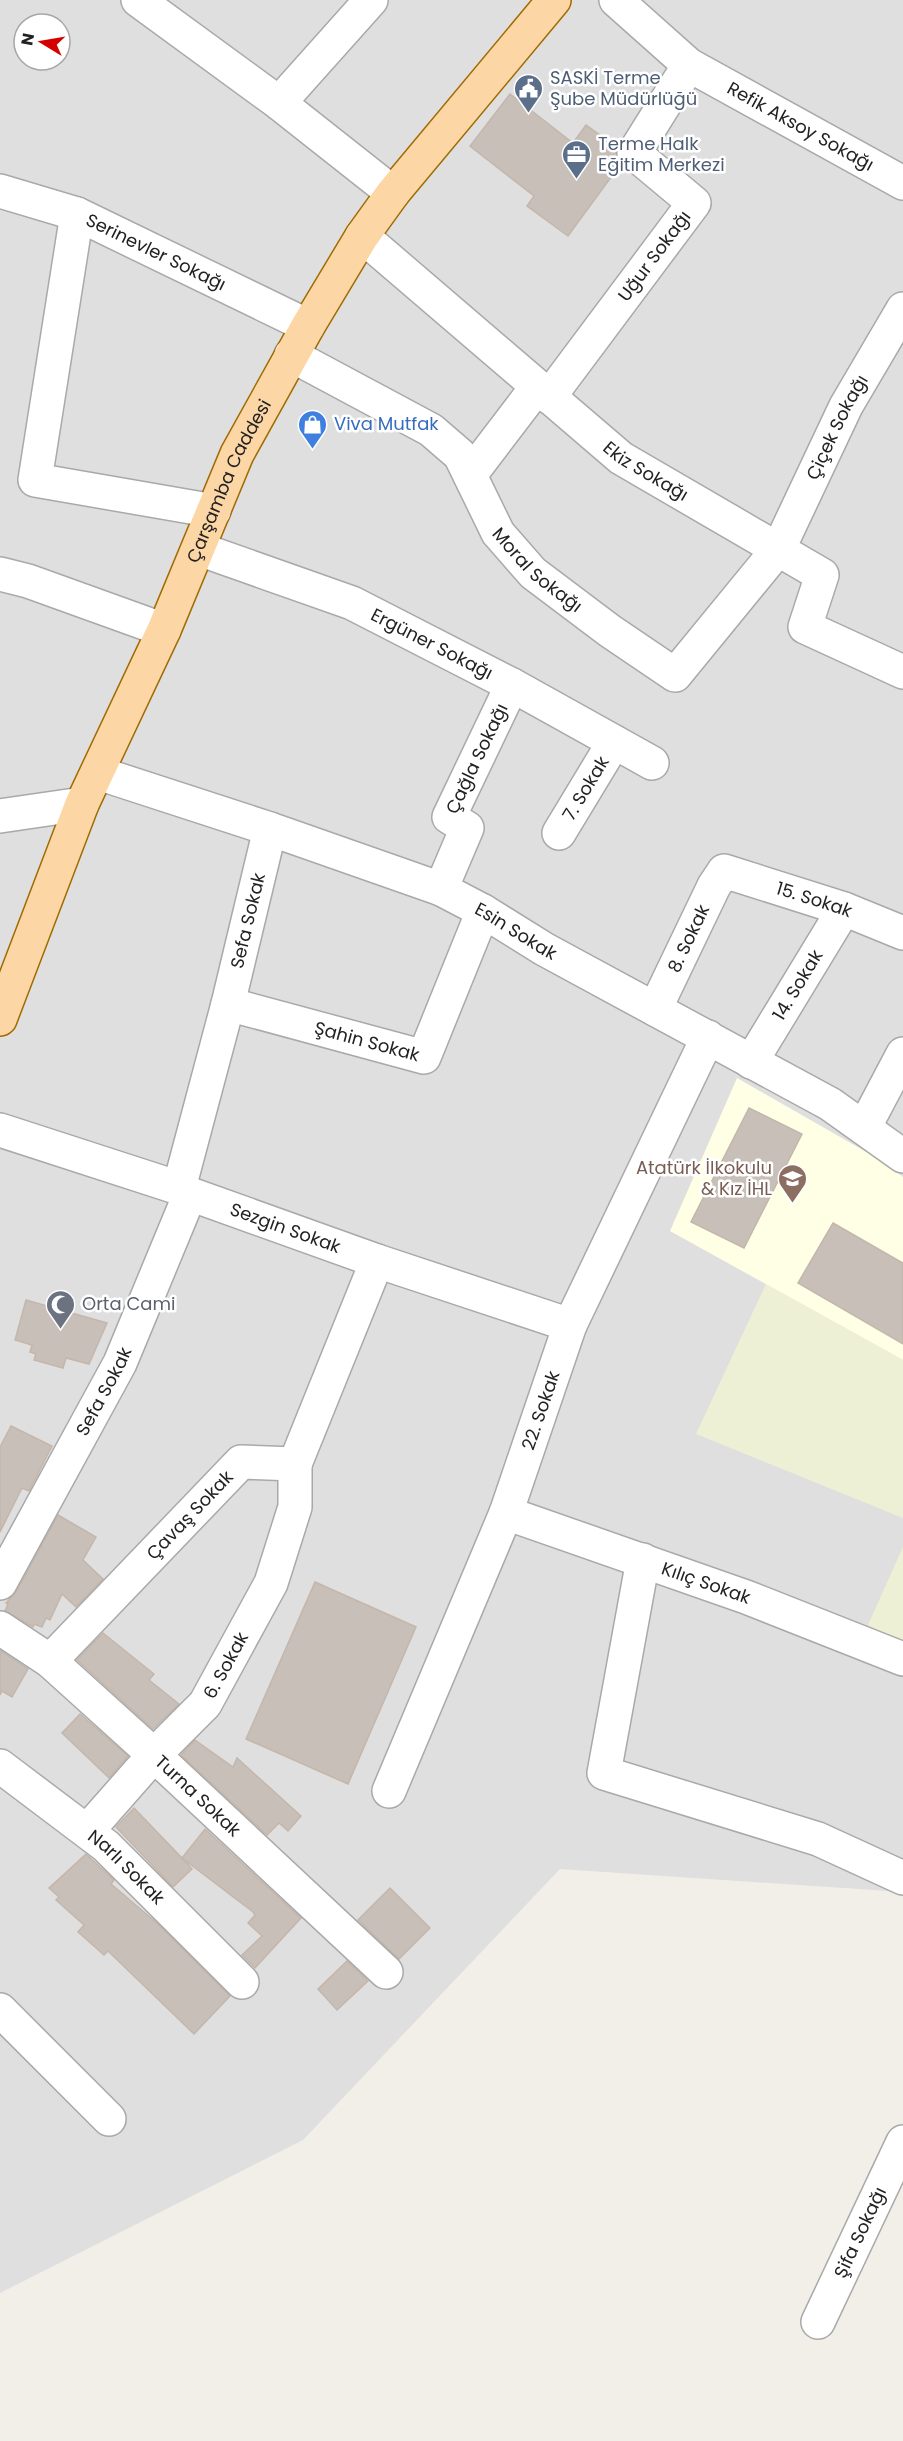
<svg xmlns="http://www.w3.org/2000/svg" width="903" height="2441" font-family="Poppins,sans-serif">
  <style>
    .residential { fill: #e0dfdf; fill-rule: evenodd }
    .education { fill: #ffffe5 }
    .farmland { fill: #eef0d5 }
    .building { fill: #c7bfb8; stroke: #c4b6ab; stroke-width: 1.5 }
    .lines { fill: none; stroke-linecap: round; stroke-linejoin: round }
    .minor-casing { stroke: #a9a9a9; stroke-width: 36 }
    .major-casing { stroke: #a06b00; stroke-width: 36 }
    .minor { stroke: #fff; stroke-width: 33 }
    .major { stroke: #fcd6a4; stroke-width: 33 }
    .labels { text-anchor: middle; stroke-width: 5; stroke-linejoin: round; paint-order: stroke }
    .service-label { font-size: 18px; fill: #4e5e75; stroke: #fff; text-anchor: start }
    .street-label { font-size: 18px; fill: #222; stroke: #fff }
    .shop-label { font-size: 18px; fill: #366cbe; stroke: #fff; text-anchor: start }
    .education-label { font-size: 18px; fill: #785e54; stroke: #fff; text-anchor: end }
    .worship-label { font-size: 18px; fill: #5b616d; stroke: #fff; text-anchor: start }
  </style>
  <rect width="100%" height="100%" fill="#f2efe9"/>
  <path class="residential" d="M0 0H903V1892L560 1869 303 2140 0 2293ZM24 24H60V60H24Z"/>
  <path class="education" d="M737 1078 882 1161 903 1177V1360L670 1231Z"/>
  <path class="farmland" d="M766 1284 903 1360V1518L696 1434Z
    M903 1547V1645L868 1625Z"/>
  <path class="building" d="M510 94 573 143 586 125 617 147V160L620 165 568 236 527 206 534 196 470 146Z
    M749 1108 802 1134 744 1248 691 1222Z
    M833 1223 903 1263V1344L798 1283Z
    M26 1300 107 1323 89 1364 66 1358 63 1368 34 1360 36 1354 30 1352 32 1345 15 1340Z
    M11 1426 52 1446 29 1491 22 1488 0 1532V1447Z
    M58 1515 96 1537 83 1560 103 1579 76 1607 62 1594 50 1620 46 1618 42 1627 34 1624 33 1627 5 1611 8 1604 6 1603 16 1592Z
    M315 1582 416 1627 348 1784 246 1739Z
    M103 1633 154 1674 149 1680 179 1704 153 1729 77 1660Z
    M0 1650 28 1669 12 1697 2 1691 0 1695Z
    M80 1714 128 1756 109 1778 62 1733Z
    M195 1740 233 1767 237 1758 301 1816 288 1831 279 1823 267 1835 181 1755Z
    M134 1808 182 1858 205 1829 301 1918 255 1968 242 1955 262 1936 248 1923 255 1915 253 1912 182 1858 192 1869 173 1887 116 1827Z
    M86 1854 114 1880 111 1884 158 1924 230 1996 194 2034 108 1951 104 1955 78 1932 84 1925 56 1900 59 1897 49 1888Z
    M390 1888 430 1928 399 1959 358 1920Z
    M347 1961 368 1981 337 2010 318 1989Z"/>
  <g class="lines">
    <defs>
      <g id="minor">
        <path d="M138 0 279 103 393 193"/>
        <path id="s1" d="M616 0 689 65 903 183"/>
        <path d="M279 103 371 0"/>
        <path id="s2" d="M0 191 77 214 308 326"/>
        <path d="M77 214 35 480 214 511"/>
        <path id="s3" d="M362 236 621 458 822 575 805 627 903 672"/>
        <path id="s4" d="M291 355 431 430 460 455 498 533 533 573 610 631 675 675 779 548 846 406 903 309"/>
        <path id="s5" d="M549 397 694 203 634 153 689 65"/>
        <path d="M470 475 537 387"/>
        <path id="s6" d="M199 549 352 603 512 685 652 763"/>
        <path d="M0 574 28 581 164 630"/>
        <path id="s7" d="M98 773 270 829 441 889 483 911 544 949 830 1104 903 1156"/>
        <path d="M0 816 82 804"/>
        <path id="s8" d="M559 833 614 742"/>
        <path id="s9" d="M441 889 467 828 449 817 512 685"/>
        <path id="s10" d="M228 1004 424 1057 483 911"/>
        <path id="s11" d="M655 1009 714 886 724 871 844 909 903 933"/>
        <path id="s12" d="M751 1062 844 909"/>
        <path d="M864 1128 903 1054"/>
        <path id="s13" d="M0 1130 179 1188 190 1194 377 1261 570 1325"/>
        <path id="s14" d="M179 1188 228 1004 270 829"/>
        <path id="s15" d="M506 1513 746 1597 903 1659"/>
        <path d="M643 1560 604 1773 818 1839 903 1878"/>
        <path id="s16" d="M0 1583 120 1363 190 1194"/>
        <path id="s17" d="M0 1628 50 1661 154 1755 386 1972"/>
        <path id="s18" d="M50 1661 241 1462 295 1464 377 1261"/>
        <path id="s19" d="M0 1766 106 1846 242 1982"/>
        <path id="s20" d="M389 1791 506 1513 570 1325 708 1037"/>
        <path id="s21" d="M88 1830 154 1755 205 1704 271 1583 295 1507V1464"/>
        <path d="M0 2010 109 2119"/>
        <path id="s22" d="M818 2322 903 2142"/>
      </g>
      <g id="major">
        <path id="s23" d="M0 1019 82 804 164 630 237 454 308 326 362 236 393 193 554 0"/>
      </g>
    </defs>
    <use href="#minor" class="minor-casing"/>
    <use href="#major" class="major-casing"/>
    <use href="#minor" class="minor"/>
    <use href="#major" class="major"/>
  </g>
  <defs>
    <symbol id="civic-pin" viewBox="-11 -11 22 30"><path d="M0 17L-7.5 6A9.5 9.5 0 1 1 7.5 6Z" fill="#5c6f8a" stroke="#fff"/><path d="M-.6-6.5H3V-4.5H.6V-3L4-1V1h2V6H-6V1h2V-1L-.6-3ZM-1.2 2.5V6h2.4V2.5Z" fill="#fff"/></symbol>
    <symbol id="office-pin" viewBox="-11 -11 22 30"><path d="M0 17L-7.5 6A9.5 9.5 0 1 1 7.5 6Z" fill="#5c6f8a" stroke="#fff"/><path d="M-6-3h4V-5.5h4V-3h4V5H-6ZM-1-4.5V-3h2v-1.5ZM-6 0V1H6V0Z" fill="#fff"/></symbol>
    <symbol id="shop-pin" viewBox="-11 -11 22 30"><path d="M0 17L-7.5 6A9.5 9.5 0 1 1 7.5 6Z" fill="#3f7fe0" stroke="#fff"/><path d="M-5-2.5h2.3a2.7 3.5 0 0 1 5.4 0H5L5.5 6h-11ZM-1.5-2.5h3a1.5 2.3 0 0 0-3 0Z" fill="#fff"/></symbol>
    <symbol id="school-pin" viewBox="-11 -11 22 30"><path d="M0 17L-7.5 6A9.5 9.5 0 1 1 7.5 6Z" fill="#8d6e63" stroke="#fff"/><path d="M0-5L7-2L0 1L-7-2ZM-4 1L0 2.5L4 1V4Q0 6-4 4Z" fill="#fff"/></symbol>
    <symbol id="mosque-pin" viewBox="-11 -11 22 30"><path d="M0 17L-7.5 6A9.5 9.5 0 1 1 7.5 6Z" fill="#6b7280" stroke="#fff"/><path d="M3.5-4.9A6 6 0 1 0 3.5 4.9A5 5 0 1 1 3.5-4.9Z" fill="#fff"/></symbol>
  </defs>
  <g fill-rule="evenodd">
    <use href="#civic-pin" x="512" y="72" width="33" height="45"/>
    <use href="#office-pin" x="560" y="138" width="33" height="45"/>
    <use href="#shop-pin" x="296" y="408" width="33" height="45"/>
    <use href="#school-pin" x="776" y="1162" width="33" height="45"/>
    <use href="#mosque-pin" x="44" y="1288" width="33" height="45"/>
  </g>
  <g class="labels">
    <g class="service-label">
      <text x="550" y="84">SASKİ Terme<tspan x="550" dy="21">Şube Müdürlüğü</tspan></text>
      <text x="598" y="150">Terme Halk<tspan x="598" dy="21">Eğitim Merkezi</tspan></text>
    </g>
    <g class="street-label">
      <text dy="6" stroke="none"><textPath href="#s1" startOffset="225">Refik Aksoy Sokağı</textPath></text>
      <text dy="6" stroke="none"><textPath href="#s2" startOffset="168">Serinevler Sokağı</textPath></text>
      <text dy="6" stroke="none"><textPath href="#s5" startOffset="176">Uğur Sokağı</textPath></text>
      <text dy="6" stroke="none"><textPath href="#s4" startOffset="810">Çiçek Sokağı</textPath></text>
      <text dy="6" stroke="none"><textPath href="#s3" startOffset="369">Ekiz Sokağı</textPath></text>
      <text dy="6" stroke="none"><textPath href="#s23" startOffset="585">Çarşamba Caddesi</textPath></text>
      <text dy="6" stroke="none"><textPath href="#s4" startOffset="338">Moral Sokağı</textPath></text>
      <text dy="6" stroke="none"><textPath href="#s6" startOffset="252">Ergüner Sokağı</textPath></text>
      <text dy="6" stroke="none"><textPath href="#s9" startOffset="152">Çağla Sokağı</textPath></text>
      <text dy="6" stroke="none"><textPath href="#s8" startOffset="52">7. Sokak</textPath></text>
      <text dy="6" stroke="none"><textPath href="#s11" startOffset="249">15. Sokak</textPath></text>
      <text dy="6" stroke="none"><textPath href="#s14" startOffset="276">Sefa Sokak</textPath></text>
      <text dy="6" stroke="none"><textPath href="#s7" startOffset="448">Esin Sokak</textPath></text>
      <text dy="6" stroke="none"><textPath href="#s11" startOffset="78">8. Sokak</textPath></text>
      <text dy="6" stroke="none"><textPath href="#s12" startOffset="90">14. Sokak</textPath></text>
      <text dy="6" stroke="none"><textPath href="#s10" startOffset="144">Şahin Sokak</textPath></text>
      <text dy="6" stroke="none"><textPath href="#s13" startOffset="302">Sezgin Sokak</textPath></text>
      <text dy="6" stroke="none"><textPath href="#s16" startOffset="218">Sefa Sokak</textPath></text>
      <text dy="6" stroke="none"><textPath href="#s20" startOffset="410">22. Sokak</textPath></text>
      <text dy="6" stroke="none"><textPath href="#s18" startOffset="202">Çavaş Sokak</textPath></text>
      <text dy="6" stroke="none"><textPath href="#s15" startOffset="212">Kılıç Sokak</textPath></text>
      <text dy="6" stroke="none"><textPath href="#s21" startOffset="216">6. Sokak</textPath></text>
      <text dy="6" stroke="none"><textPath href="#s17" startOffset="260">Turna Sokak</textPath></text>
      <text dy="6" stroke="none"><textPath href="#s19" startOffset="162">Narlı Sokak</textPath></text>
      <text dy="6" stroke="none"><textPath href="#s22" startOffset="99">Şifa Sokağı</textPath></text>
    </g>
    <g class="shop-label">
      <text x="334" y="430">Viva Mutfak</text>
    </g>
    <g class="education-label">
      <text x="772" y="1174">Atatürk İlkokulu<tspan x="772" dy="21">&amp; Kız İHL</tspan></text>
    </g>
    <g class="worship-label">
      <text x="82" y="1310">Orta Cami</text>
    </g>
  </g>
  <g transform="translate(42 42) rotate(281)"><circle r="28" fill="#ffffff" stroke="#a7a7a7" stroke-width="1.5"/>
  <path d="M0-4.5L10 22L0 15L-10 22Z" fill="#d40000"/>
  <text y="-9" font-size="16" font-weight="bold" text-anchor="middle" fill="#222222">N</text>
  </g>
</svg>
